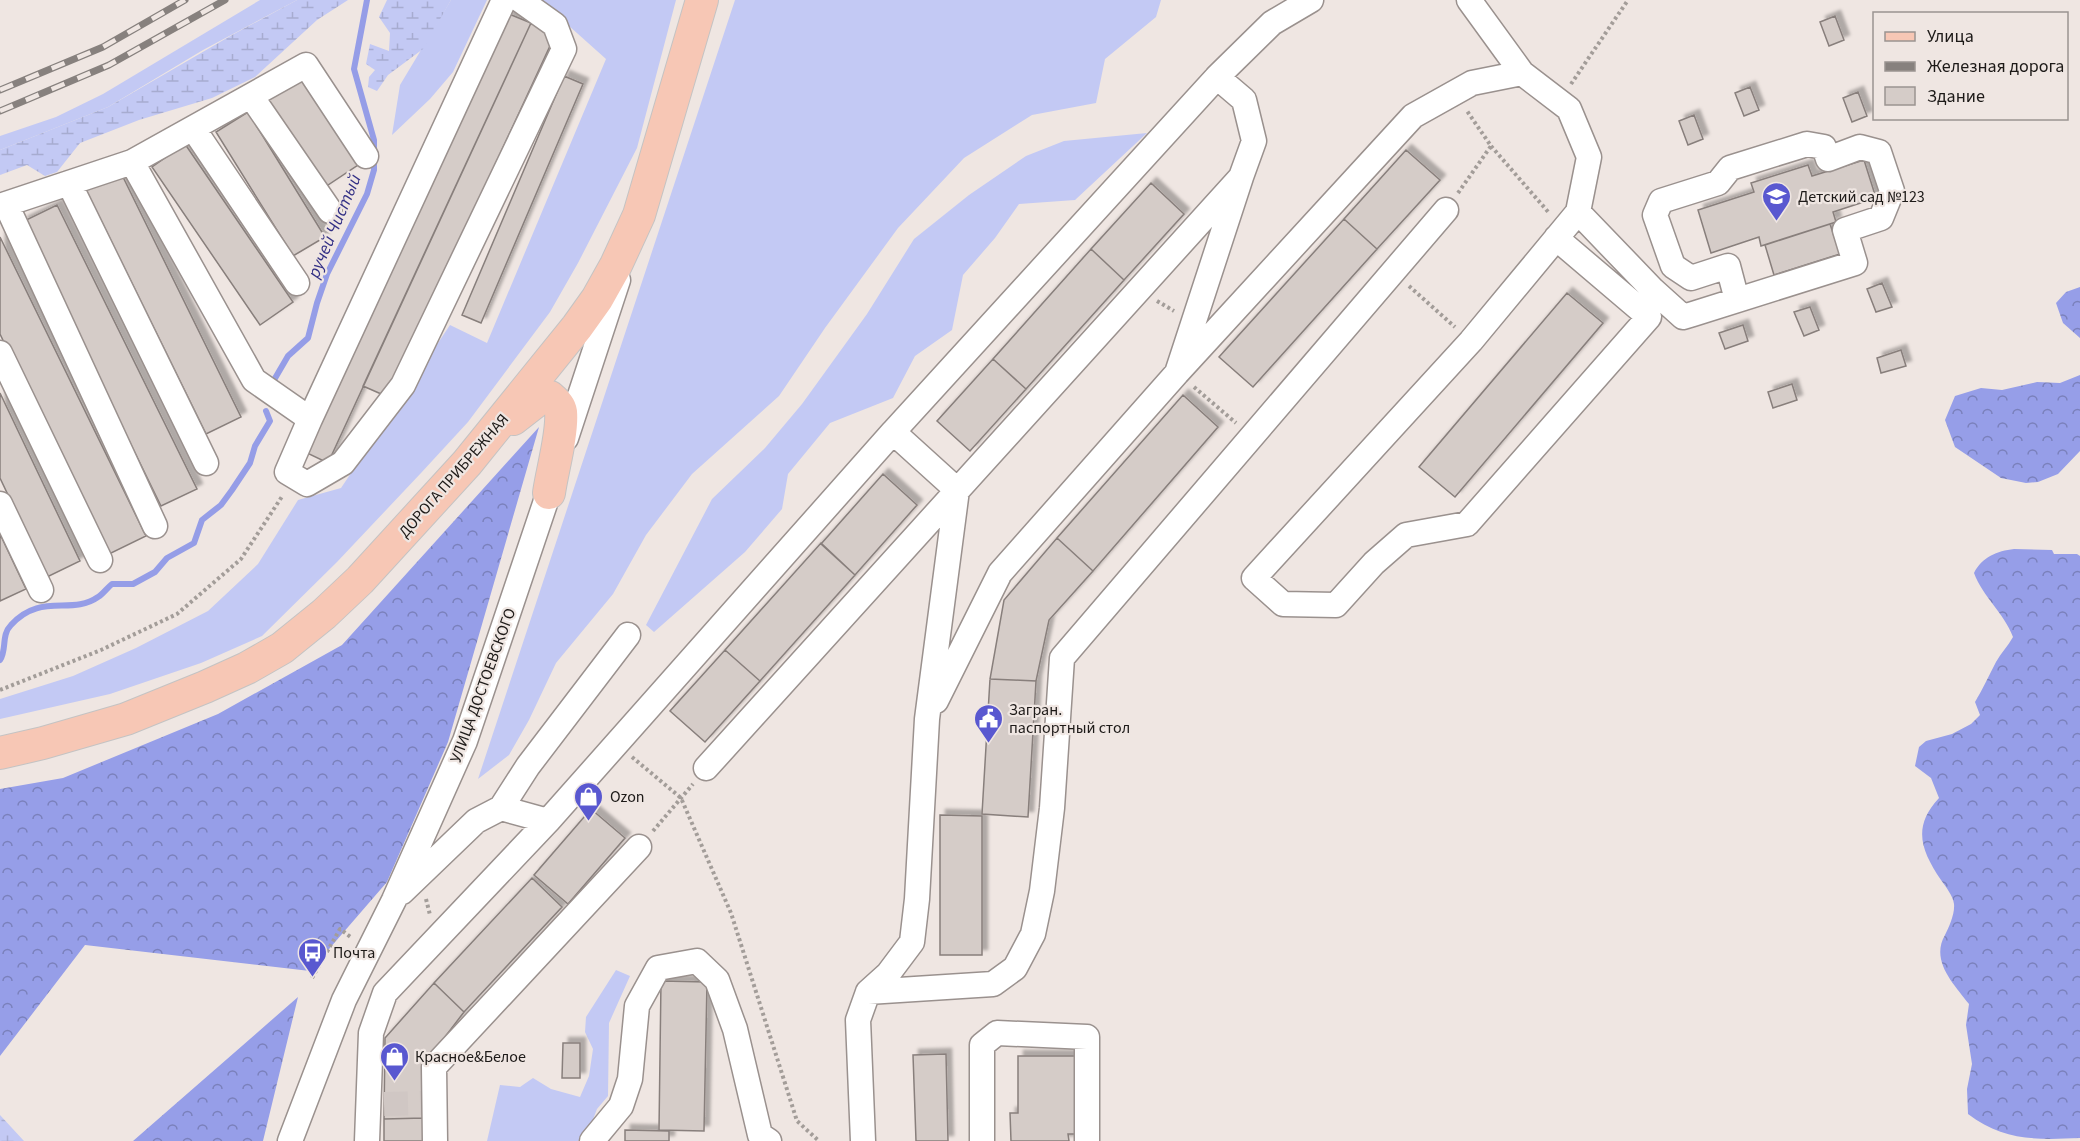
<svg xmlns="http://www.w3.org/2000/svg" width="2080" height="1141" font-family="'Source Sans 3',sans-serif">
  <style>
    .grass { fill: #c3c9f4 }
    .forest { fill: url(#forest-crowns) }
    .wetland { fill: url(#wetland-marsh) }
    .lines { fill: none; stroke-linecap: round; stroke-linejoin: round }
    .stream { stroke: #959de7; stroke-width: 6 }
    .building { fill: #d5ccc8; stroke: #887f7c; stroke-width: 1.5; filter: url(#shadow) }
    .minor-tunnel { stroke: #d0c7c4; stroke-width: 24; stroke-dasharray: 24 12; stroke-linecap: butt }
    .minor-casing { stroke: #9a918e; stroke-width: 27 }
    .major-casing { stroke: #c4c3c3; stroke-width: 34 }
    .path { stroke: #a39d99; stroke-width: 4; stroke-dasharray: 3 3; stroke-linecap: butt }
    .minor { stroke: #fff; stroke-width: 24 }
    .major { stroke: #f7c7b5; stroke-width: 32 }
    .rail-casing { stroke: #87817e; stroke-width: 7 }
    .rail { stroke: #efe6e2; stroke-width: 4.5; stroke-dasharray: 14; stroke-linecap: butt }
    .labels { text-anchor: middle; stroke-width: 4.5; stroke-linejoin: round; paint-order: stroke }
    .poi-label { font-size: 16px; fill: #1d1a18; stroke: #efe6e2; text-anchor: start }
    .street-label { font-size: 16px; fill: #1d1a18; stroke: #efe6e2 }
    .water-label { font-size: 18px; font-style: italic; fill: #333085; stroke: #efe6e2 }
  </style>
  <defs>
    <pattern id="forest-crowns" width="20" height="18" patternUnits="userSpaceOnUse" patternTransform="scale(1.5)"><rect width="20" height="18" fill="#969ee8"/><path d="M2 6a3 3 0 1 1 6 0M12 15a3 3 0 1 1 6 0" fill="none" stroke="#7a80bb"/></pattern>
    <pattern id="wetland-marsh" width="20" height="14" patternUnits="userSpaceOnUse" patternTransform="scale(1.5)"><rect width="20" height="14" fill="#c3c9f4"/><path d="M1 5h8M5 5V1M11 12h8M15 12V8" fill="none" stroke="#a7acd0"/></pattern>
    <filter id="shadow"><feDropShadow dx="5.5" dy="-5.5" stdDeviation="1.5" flood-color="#0004"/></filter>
  </defs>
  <rect width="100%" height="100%" fill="#efe6e2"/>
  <path class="grass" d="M260 0H297L203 50 108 107 0 150V136L56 117 103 94Z
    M451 0H487L453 72 430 99 392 135 400 85Z
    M540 0H676L637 148 578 263 550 312 468 422 421 473 337 562 262 636 201 663 110 694 0 719V699L73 676 136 648 208 611 258 564 298 500 341 488 450 325 487 343 606 59Z
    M735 0H1161L1156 17 1105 59 1096 103 1032 115 964 158 898 228 825 328 779 396 692 474 646 535 613 594 556 663 529 720 509 755 478 779Z
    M1147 133 1075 200 1019 204 995 238 963 275 952 330 915 356 893 398 830 423 788 474 782 509 745 552 654 632 646 625 712 499 765 448 802 404 867 314 914 239 969 195 1026 156 1064 141Z
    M616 970 630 976 609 1023 608 1096 597 1109 590 1127 578 1141H487L500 1085 520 1087 533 1078 551 1089 580 1097 589 1076 593 1049 585 1032 586 1017Z"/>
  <path class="forest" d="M2080 287V338L2063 323 2056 303 2066 292Z
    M2080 375V451L2058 474 2038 482 2026 483 2001 478 1955 447 1945 420 1955 396 1981 388 2002 390 2037 382 2060 383Z
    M539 427 448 742 387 882 310 971 85 945 0 1056V789L63 778 218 714 342 645Z
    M2014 549 2052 550 2054 554H2077L2080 556V1138C2037 1140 2003 1141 1968 1114L1967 1089 1972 1064 1966 1025 1969 1004C1954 984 1930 961 1945 935 1949 927 1955 914 1954 904 1953 896 1946 887 1941 880 1921 850 1912 827 1939 798L1931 778 1915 766 1919 747 1926 741 1952 734 1971 724 1980 715 1975 702C1983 689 1989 675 1996 662 2001 653 2008 646 2013 637 2004 613 1983 597 1974 573 1982 557 1997 551 2014 549Z
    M298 997 263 1141H133Z"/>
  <path class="wetland" d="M297 0H348L317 20 255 77 212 98 139 120 80 143 57 172 45 176 27 165 0 175V150L108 107 232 35Z
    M387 0H451L423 49 388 75 377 91 368 87 369 77 375 70 366 64 370 44 389 51 390 33 379 17Z
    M0 1115 24 1141H0Z"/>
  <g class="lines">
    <path class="stream" d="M274 380 288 356 308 338 317 303 327 274 367 194 374 170V140L354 69 367 0
      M0 660C7 650 1 635 11 625 41 592 71 616 98 597 103 594 107 588 112 584H133L155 572 167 558 194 543 202 520 221 505 232 490 250 463 255 446 270 421 266 411"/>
  </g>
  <path class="building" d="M509 14 531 23 328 463 307 453Z
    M1835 16 1844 40 1829 46 1820 22Z
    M531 23 555 35 388 397 363 386Z
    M564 76 583 84 481 323 462 315Z
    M301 78 358 165 322 189 265 102Z
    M1750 87 1759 110 1744 116 1735 93Z
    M1858 92 1867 116 1852 122 1843 98Z
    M248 112 325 237 293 256 216 132Z
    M1694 115 1703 139 1688 145 1679 121Z
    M185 144 293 302 260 325 152 167Z
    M1406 150 1440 180 1377 249 1344 219Z
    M1864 160 1876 198 1833 212 1836 222 1761 246 1759 237 1711 253 1698 210 1754 192 1751 183 1808 165 1812 176Z
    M120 171 241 417 206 434 85 188Z
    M1151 183 1184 214 1124 280 1091 249Z
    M57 205 197 489 161 506 22 222Z
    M1344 219 1377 249 1253 387 1219 357Z
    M1830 224 1840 254 1774 275 1765 245Z
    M0 237 146 536 107 555 0 334Z
    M1091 249 1124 280 1026 389 993 359Z
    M1882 283 1892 307 1876 312 1867 289Z
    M1567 293 1603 323 1455 497 1419 467Z
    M1810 307 1819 330 1804 336 1794 312Z
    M1743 325 1748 341 1725 349 1719 333Z
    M1901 350 1906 366 1881 373 1877 358Z
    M993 359 1026 389 970 451 937 421Z
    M1792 384 1797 400 1773 408 1768 392Z
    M0 393 80 561 47 577 0 478Z
    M1183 395 1218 427 1093 571 1057 538Z
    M883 474 917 505 855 575 821 544Z
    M0 534 26 589 0 601Z
    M1057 538 1093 571 1049 620 1036 681 990 679 1004 600Z
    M821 543 855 575 760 681 725 650Z
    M725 650 760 681 705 742 670 711Z
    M990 679 1036 681 1028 817 982 814Z
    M591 809 625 838 568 904 534 875Z
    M940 815 982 816V955H940Z
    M532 878 562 907 464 1012 434 983Z
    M661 981 707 982 704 1131 659 1130Z
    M434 983 464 1012 425 1063 424 1118 384 1119 385 1038Z
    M563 1043H580V1078H562Z
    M946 1054 948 1141H916L913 1055Z
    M1018 1056H1077V1134H1068L1069 1141H1011L1010 1113H1018Z
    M424 1118V1141H384V1119Z
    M625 1130 669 1131V1141H625Z"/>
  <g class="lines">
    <path class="minor-tunnel" d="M384 1104 424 1103"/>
    <defs>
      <path id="minor" d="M1469 0 1522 73
        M1217 77 1272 23 1311 0
        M251 96 330 211
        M193 128 297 283
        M132 162 254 380 310 419 504 0
        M69 183 206 463
        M6 204 155 526
        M0 206 132 162 306 65 366 156
        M1578 212 1653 290 1683 317 1693 314 1855 263 1845 230 1881 218 1892 191 1879 152 1860 147 1828 159 1824 147 1807 144 1730 168 1718 183 1661 201 1655 215 1673 266 1691 278 1728 266 1737 300
        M0 353 100 560
        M310 419 287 472 307 484 343 463 403 385 564 49 555 25 520 0
        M566 438 618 280
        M0 504 41 590
        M936 701 1000 573 1177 373
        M706 768 1241 177 1177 373 1413 116 1472 83 1522 73 1569 109 1589 157 1578 212 1471 341 1254 578 1283 604 1336 605 1374 563 1406 535 1467 524 1649 317 1556 238
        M501 808 528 766 628 635
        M402 892 476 821 501 808 548 821
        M868 992 993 984 1015 968 1033 934 1042 891 1052 808 1062 658 1446 210
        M290 1141 344 1000 394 900 465 741 554 477
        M367 1141 371 1033 385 993 548 821 893 432
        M435 1141 434 1067 639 847
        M592 1141 621 1106 630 1079 637 1006 658 968 697 961 717 980 735 1029 760 1135 769 1141
        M863 1141 858 1020 868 992 888 974 912 942 917 899 927 719 957 490 893 432 1217 77 1244 100 1254 141 1241 177
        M982 1141V1045L997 1033 1087 1037V1141"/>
      <path id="major" d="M513 419 540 398 550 397C555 402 560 405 561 412 563 433 552 471 549 493
        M0 753 43 743 126 719 205 687 247 668 282 648 324 614 360 580 467 463 577 327 597 299 616 265 639 215 702 0"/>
    </defs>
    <use href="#minor" class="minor-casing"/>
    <use href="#major" class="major-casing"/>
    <path class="path" d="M1571 84 1628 0
      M1491 146 1550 214
      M1458 193 1491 146 1467 111
      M1409 286 1455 327
      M1157 301 1174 311
      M1194 387 1236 423
      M0 690 101 650 177 614 241 559 283 495
      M632 757 681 798 731 913 797 1121 819 1141
      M653 831 693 784
      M426 899 430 915
      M312 978 340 929 352 938"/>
    <use href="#minor" class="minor"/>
    <use href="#major" class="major"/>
    <defs>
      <path id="rail" d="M0 90 103 47 185 0
        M0 111 109 65 225 0"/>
    </defs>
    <use href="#rail" class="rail-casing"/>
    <use href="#rail" class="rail"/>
  </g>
  <defs>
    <symbol id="school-pin" viewBox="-11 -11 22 30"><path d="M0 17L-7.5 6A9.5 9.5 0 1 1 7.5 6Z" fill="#5958d0" stroke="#efe6e2"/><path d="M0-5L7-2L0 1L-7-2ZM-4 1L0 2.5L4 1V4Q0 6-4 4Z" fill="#fff"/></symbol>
    <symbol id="civic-pin" viewBox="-11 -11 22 30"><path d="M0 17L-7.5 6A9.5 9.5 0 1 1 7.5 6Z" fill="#5958d0" stroke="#efe6e2"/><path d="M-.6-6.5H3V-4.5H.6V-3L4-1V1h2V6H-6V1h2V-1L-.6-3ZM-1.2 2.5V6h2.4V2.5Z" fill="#fff"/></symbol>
    <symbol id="shop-pin" viewBox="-11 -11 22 30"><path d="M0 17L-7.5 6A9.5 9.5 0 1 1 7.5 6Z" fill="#5958d0" stroke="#efe6e2"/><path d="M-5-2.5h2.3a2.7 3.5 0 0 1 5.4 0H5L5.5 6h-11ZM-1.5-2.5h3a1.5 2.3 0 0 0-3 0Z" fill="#fff"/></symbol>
    <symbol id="bus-pin" viewBox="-11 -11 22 30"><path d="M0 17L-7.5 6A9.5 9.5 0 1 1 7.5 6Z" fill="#5958d0" stroke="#efe6e2"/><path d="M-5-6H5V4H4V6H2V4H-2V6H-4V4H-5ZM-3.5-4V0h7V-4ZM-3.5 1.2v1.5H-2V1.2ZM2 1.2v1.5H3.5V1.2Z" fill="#fff"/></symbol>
  </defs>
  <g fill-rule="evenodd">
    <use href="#school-pin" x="1760" y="180" width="33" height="45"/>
    <use href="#civic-pin" x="972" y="702" width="33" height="45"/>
    <use href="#shop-pin" x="572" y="780" width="33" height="45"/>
    <use href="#bus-pin" x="296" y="936" width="33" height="45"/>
    <use href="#shop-pin" x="378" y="1040" width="33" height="45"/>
  </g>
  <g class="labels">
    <g class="poi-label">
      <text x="1798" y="202">Детский сад №123</text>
      <text x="1009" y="715">Загран.<tspan x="1009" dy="18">паспортный стол</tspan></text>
      <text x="610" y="802">Ozon</text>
      <text x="333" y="958">Почта</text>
      <text x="415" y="1062">Красное&amp;Белое</text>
    </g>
    <g class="street-label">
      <text transform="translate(453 475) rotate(-49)" y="6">ДОРОГА ПРИБРЕЖНАЯ</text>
      <text transform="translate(482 685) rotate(-70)" y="6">УЛИЦА ДОСТОЕВСКОГО</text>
    </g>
    <g class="water-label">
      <text transform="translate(334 226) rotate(-67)" y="6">ручей Чистый</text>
    </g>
  </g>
  <rect x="1873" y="12" width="195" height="108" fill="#efe6e2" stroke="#9b9491" stroke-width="1.5"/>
  <rect x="1885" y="32" width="30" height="9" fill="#f7c7b5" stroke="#9b9491" stroke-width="1.5"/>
  <text x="1927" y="42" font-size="18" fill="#1d1a18">Улица</text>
  <rect x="1885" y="62" width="30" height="9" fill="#87817e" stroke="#9b9491" stroke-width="1.5"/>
  <text x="1927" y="72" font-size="18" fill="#1d1a18">Железная дорога</text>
  <rect x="1885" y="87" width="30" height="18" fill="#d5ccc8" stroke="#9b9491" stroke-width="1.5"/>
  <text x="1927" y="102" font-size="18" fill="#1d1a18">Здание</text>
</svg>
